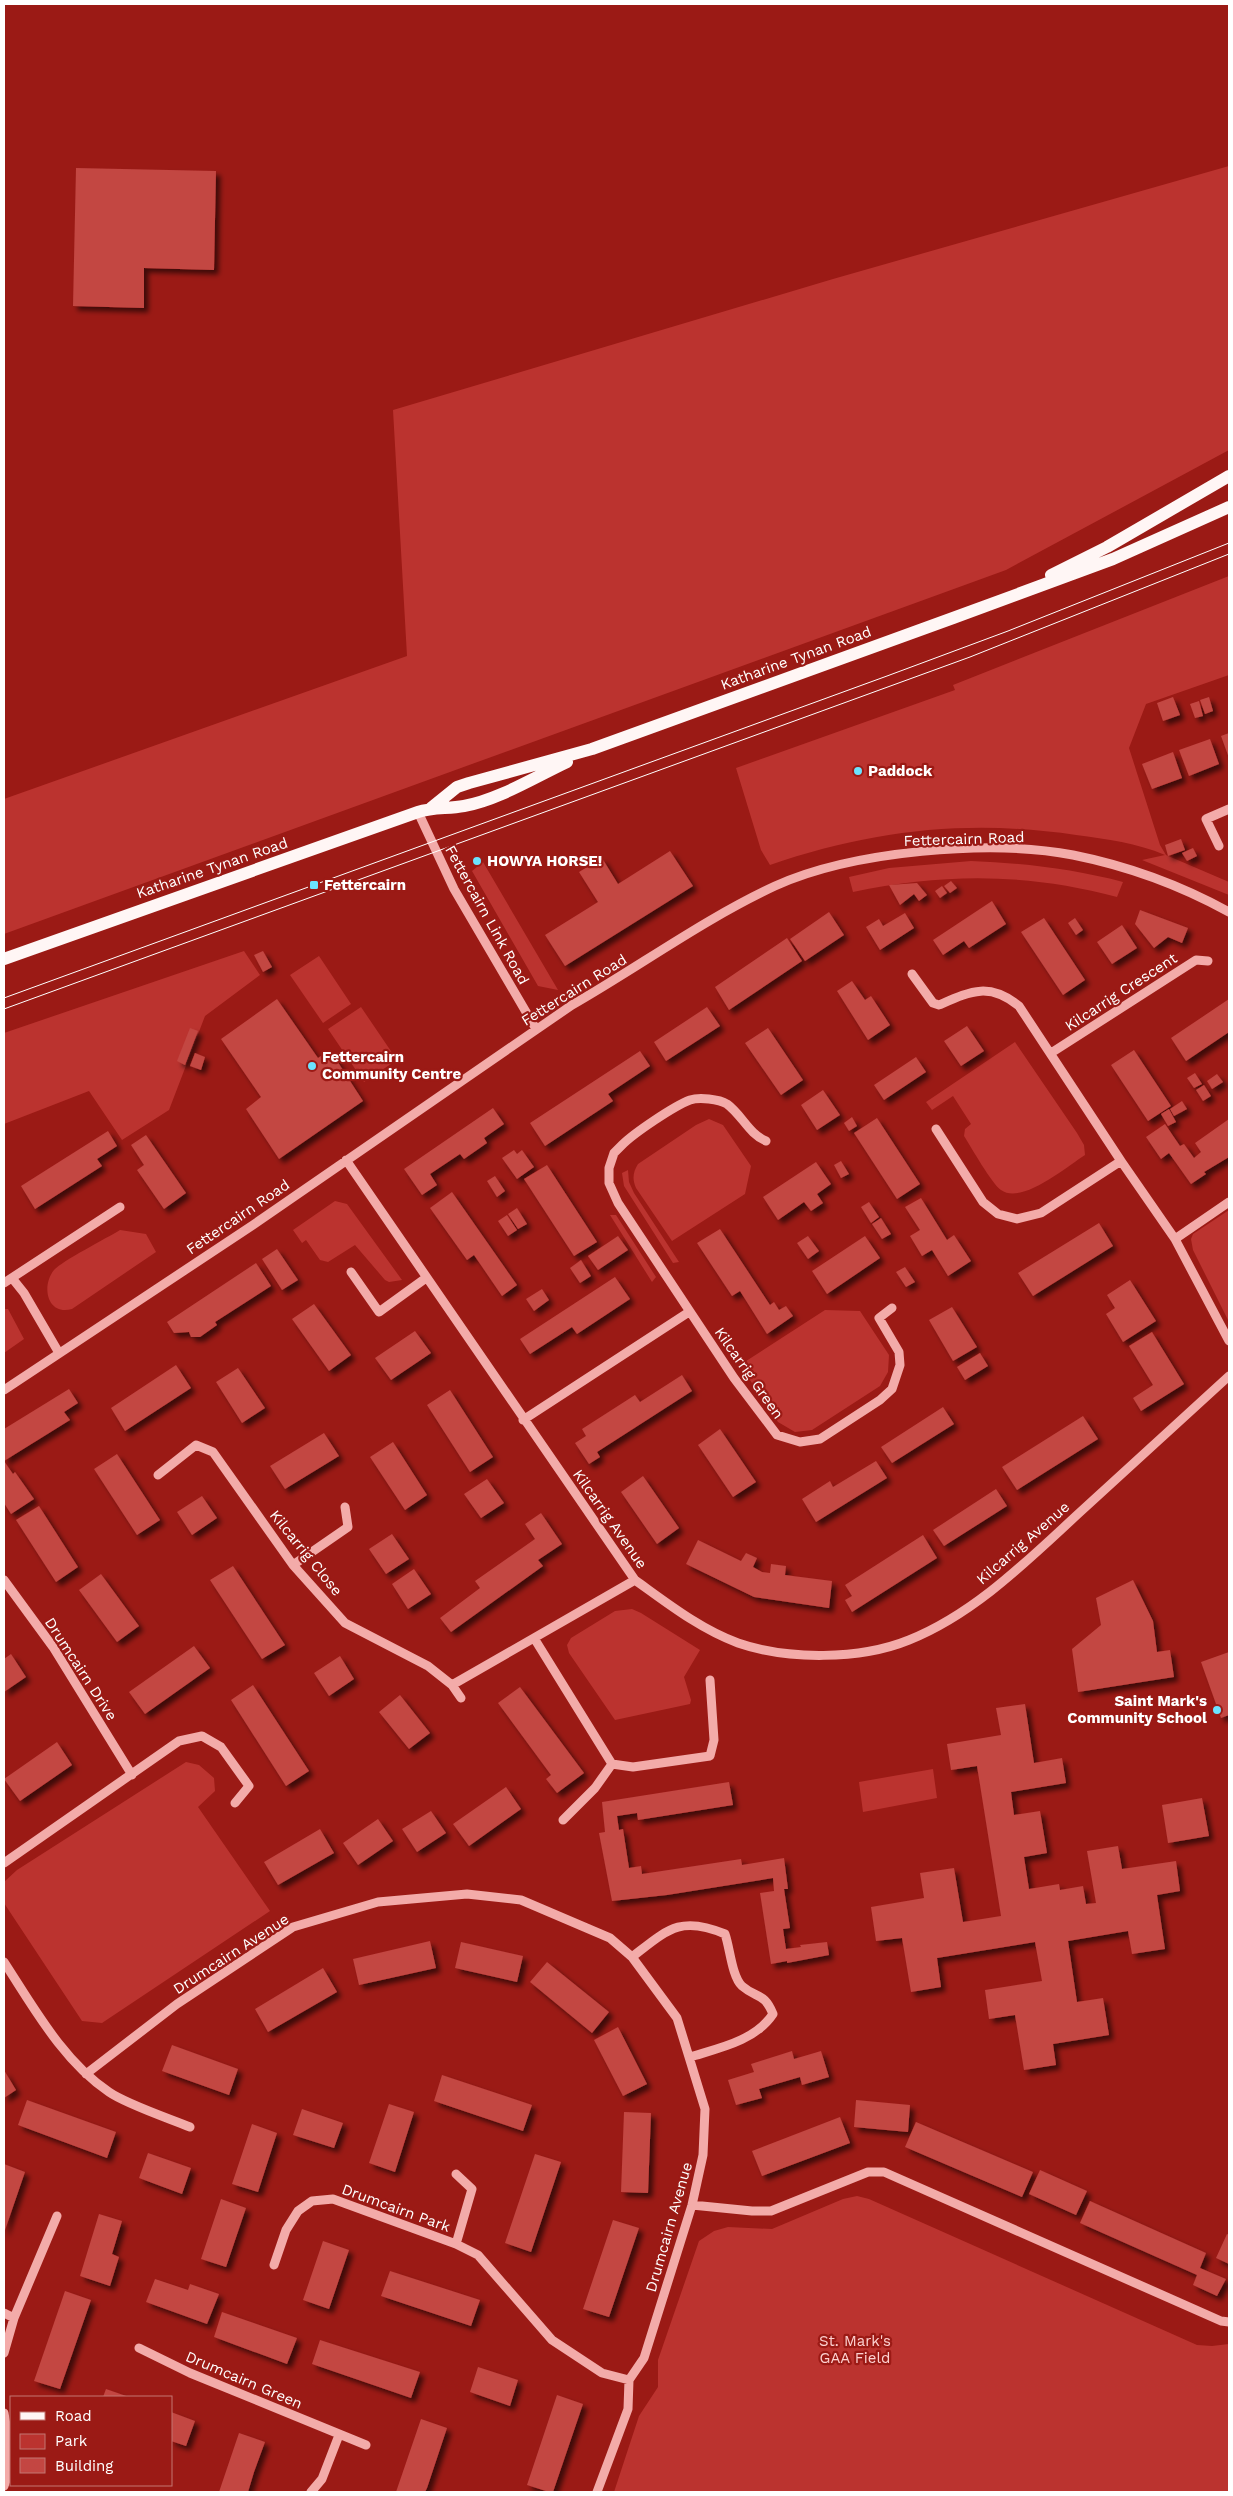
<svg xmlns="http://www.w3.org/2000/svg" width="1233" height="2496" font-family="'Work Sans',sans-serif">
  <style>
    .green { fill: #bb332f }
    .building { fill: #c34642; filter: url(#shadow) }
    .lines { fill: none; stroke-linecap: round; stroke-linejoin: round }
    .minor { stroke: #f3aba9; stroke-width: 9 }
    .major { stroke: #fff6f5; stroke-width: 12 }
    .tram { stroke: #fff; stroke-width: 1 }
    .poi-dot { fill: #6be3ff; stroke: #9b1a15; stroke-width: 2 }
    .labels { text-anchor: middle; stroke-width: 4.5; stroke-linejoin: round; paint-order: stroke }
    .street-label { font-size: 15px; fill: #fff; stroke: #9b1a15 }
    .poi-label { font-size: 15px; font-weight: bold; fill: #fff; stroke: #9b1a15; text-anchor: start }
    .park-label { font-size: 15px; fill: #fdd2d1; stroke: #9b1a15 }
  </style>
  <defs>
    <filter id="shadow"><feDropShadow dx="4.5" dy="4.5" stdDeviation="2.5" flood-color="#0009"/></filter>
  </defs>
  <rect width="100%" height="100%" fill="#9b1a15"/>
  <path class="green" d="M1229 166V450L1006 570 4 934V799L407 656 393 410 833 279Z
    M1229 576V675L1146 704 1129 748 1160 845 1166 855 1229 882V895L1142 860 1165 855C1137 843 1107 839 1076 835 969 819 872 830 770 865L761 850 736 768 955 690 953 685Z
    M971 861C1023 863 1073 869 1123 882L1117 897C1027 873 944 873 853 892L849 877 889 868Z
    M483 862 558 990 538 986 472 871Z
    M244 951 260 975 205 1016 169 1110 122 1140 89 1091 4 1124V1033Z
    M319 956 351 1004 323 1023 290 975Z
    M361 1007 397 1060 364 1082 328 1029Z
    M1015 1042 1077 1133 1084 1145 1085 1155C1066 1167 1022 1205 1001 1190 992 1184 971 1147 964 1136L965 1129 971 1124 953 1096 932 1110 926 1102Z
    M709 1119 723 1125 751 1166 745 1194 672 1241 636 1188C632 1179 633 1172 638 1164L696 1125Z
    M628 1170 629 1182 634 1193 679 1262 673 1263 624 1186 622 1173Z
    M335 1201 347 1204 402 1280 389 1282 385 1280 355 1245 328 1262 320 1260 306 1240 302 1243 293 1230Z
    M1229 1210V1322L1193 1250 1191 1239 1193 1234Z
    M610 1215H616L656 1277 652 1282Z
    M120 1230 146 1234 156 1252 72 1309C47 1316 41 1286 54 1270 62 1261 107 1238 120 1230Z
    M4 1309H8L24 1339 4 1353Z
    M825 1310 860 1311 889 1355 888 1372 880 1386 812 1430 795 1432 778 1422 740 1365Z
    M632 1609 641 1613 700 1650 684 1677 691 1700 690 1704 615 1720 569 1653 567 1645 571 1638 615 1611Z
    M186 1762 199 1765 214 1778 215 1791 198 1807 270 1911 102 2023 82 2021 4 1903V1882L17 1870Z
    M933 1769 937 1798 863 1812 859 1782Z
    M857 2196 869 2199 1197 2345 1212 2346 1229 2344V2492H614L639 2416 658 2387V2360L699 2241 714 2231 728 2227 772 2229 843 2199Z"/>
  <path class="building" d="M76 168 216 171 214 270 144 268V308L73 306Z
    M1173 697 1180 715 1163 721 1157 703Z
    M1209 697 1213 711 1205 714 1200 700Z
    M1199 701 1203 716 1195 718 1190 704Z
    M1229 733V758L1221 736Z
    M1210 739 1219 764 1189 776 1179 750Z
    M1173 752 1182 778 1152 789 1142 764Z
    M1181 839 1185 850 1168 856 1165 845Z
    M1193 848 1197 856 1187 861 1182 853Z
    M670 851 693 886 565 966 545 935 598 902 579 872 602 858 618 884Z
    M951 881 957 888 950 893 944 886Z
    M917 883 927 895 919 901 914 894 900 905 889 885Z
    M942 886 947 893 940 898 935 891Z
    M992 901 1006 924 969 948 964 941 943 955 933 940Z
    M1140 910 1188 928 1182 943 1168 937 1154 948 1135 924Z
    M829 912 844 935 805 961 790 939Z
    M905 913 914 928 880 950 866 927 879 919 883 926Z
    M1044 918 1085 980 1063 995 1021 932Z
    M1075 918 1083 930 1076 935 1068 923Z
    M1122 925 1137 948 1112 964 1097 942Z
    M787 938 802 961 729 1010 715 987Z
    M263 951 272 967 263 972 254 955Z
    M852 981 865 1000 871 996 890 1025 868 1040 837 991Z
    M277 999 318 1058 330 1050 363 1101 279 1159 246 1109 261 1097 221 1039Z
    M1229 999V1032L1186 1061 1171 1038Z
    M707 1007 720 1026 666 1061 654 1042Z
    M967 1026 984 1051 961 1066 944 1041Z
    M190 1028 198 1031 185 1065 177 1061Z
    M768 1028 803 1080 781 1095 745 1043Z
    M1134 1050 1171 1106 1148 1121 1111 1065Z
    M640 1051 650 1066 608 1094 613 1101 545 1146 530 1123Z
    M195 1053 205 1057 201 1070 190 1066Z
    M916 1057 926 1072 884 1100 874 1085Z
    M1195 1073 1202 1084 1194 1088 1187 1078Z
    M1217 1074 1223 1082 1212 1089 1207 1081Z
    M1204 1085 1211 1096 1203 1101 1196 1090Z
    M823 1090 840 1115 817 1130 801 1105Z
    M1182 1101 1187 1109 1174 1116 1170 1109Z
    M493 1108 504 1124 484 1138 487 1143 464 1159 460 1154 430 1174 437 1185 422 1195 404 1169Z
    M1169 1109 1176 1122 1168 1126 1161 1114Z
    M852 1117 857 1126 849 1131 844 1123Z
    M877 1118 920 1184 897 1199 854 1133Z
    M1229 1119V1157L1204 1172 1206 1174 1191 1184 1169 1153 1161 1159 1146 1137 1165 1124 1180 1146 1184 1144 1194 1158 1201 1152 1195 1143Z
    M108 1131 117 1146 97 1159 102 1166 35 1209 21 1186Z
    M146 1135 186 1193 164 1209 137 1170 144 1165 131 1145Z
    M514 1150 517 1154 522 1150 534 1167 517 1179 502 1158Z
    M841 1161 849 1174 841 1178 834 1165Z
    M816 1162 831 1184 817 1194 823 1203 811 1211 804 1202 778 1220 763 1197Z
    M547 1165 597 1242 574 1256 524 1179Z
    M495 1176 505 1191 497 1197 487 1181Z
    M452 1192 517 1285 502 1296 474 1255 467 1260 430 1208Z
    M921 1198 947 1240 954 1235 971 1261 948 1276 932 1250 922 1256 910 1236 920 1230 905 1207Z
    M869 1202 879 1217 871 1223 861 1207Z
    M517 1208 527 1224 518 1229 508 1214Z
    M507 1215 517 1230 508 1236 498 1221Z
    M881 1218 891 1234 882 1239 872 1224Z
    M1099 1223 1113 1246 1033 1296 1018 1273Z
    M720 1229 770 1305 774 1302 779 1310 786 1306 793 1316 767 1334 740 1291 732 1296 697 1243Z
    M618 1236 628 1250 598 1270 588 1256Z
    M808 1236 819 1251 808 1259 797 1243Z
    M865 1236 880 1258 827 1294 812 1271Z
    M277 1249 298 1280 282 1290 262 1259Z
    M581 1260 591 1276 580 1283 570 1268Z
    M256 1263 271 1286 215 1322 217 1325 200 1337H191L189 1332 174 1333 167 1322Z
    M905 1267 915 1282 906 1287 896 1272Z
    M615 1277 630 1299 577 1334 572 1327 530 1354 520 1339Z
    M1130 1280 1156 1321 1123 1342 1106 1314 1115 1308 1107 1295Z
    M542 1289 549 1300 534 1311 526 1299Z
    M314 1304 351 1355 329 1371 292 1319Z
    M952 1307 977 1347 953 1361 929 1320Z
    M415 1331 431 1353 391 1380 375 1358Z
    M1152 1332 1184 1384 1141 1411 1133 1398 1153 1385 1129 1346Z
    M980 1353 988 1366 965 1380 957 1367Z
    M176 1365 191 1388 125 1431 111 1408Z
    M238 1368 265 1408 242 1423 216 1382Z
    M682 1375 692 1391 597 1452 600 1457 589 1464 575 1443 586 1436 582 1429 635 1395 640 1402Z
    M69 1389 78 1403 64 1412 70 1420 4 1461 13 1474 15 1472 34 1499 11 1514 4 1503V1429Z
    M450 1390 493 1457 470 1472 427 1405Z
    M943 1407 954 1424 892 1463 881 1447Z
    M1083 1416 1098 1439 1017 1490 1002 1467Z
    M720 1429 756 1482 733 1497 698 1445Z
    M324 1433 339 1456 285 1489 270 1466Z
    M393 1442 427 1495 405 1510 370 1457Z
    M117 1454 160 1520 137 1535 94 1469Z
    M876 1461 887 1478 816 1522 802 1499 830 1481 833 1487Z
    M643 1476 679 1528 657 1544 621 1492Z
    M487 1479 504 1503 481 1518 464 1494Z
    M996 1489 1007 1506 944 1546 933 1530Z
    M202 1496 217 1518 192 1535 177 1512Z
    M39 1506 78 1567 56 1582 16 1520Z
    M541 1513 562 1544 538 1560 543 1566 451 1632 440 1618 480 1588 475 1581 535 1539 525 1524Z
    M392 1534 409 1559 386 1574 369 1549Z
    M923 1535 937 1558 852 1612 845 1600 852 1596 845 1585Z
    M698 1540 741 1561 746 1553 757 1558 753 1567 762 1572 770 1573 771 1564 786 1566 785 1575 832 1581 829 1608 754 1597 686 1564Z
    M233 1566 285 1645 262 1659 210 1580Z
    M414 1569 431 1594 408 1609 392 1584Z
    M101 1574 139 1626 117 1642 79 1590Z
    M1133 1580 1153 1621 1157 1652 1170 1650 1174 1677 1078 1692 1072 1649 1101 1625 1096 1598Z
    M194 1646 210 1668 145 1714 129 1692Z
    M1229 1652V1715L1221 1718 1201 1662Z
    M11 1654 26 1677 4 1692V1659Z
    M340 1656 354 1679 329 1696 314 1673Z
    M253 1685 309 1771 286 1786 231 1700Z
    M520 1687 584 1773 557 1793 546 1779 551 1775 498 1703Z
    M400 1695 430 1733 409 1749 379 1712Z
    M1025 1704 1034 1763 1062 1758 1066 1783 1011 1792 1014 1815 1040 1811 1047 1853 1024 1857 1029 1889 1059 1884 1060 1890 1083 1886 1086 1904 1096 1903 1087 1851 1118 1846 1122 1869 1176 1861 1180 1891 1157 1895 1165 1949 1132 1954 1128 1931 1068 1941 1077 2002 1103 1998 1109 2035 1053 2044 1056 2065 1024 2070 1015 2015 989 2019 985 1990 1042 1981 1035 1942 937 1958 941 1987 911 1992 902 1938 876 1941 871 1907 924 1898 920 1873 954 1868 963 1922 1001 1916 977 1766 951 1770 947 1744 1001 1735 996 1708Z
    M57 1742 72 1765 20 1801 4 1779Z
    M729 1782 733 1805 638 1820 637 1813 617 1816 619 1830 623 1829 629 1868 641 1866 642 1874 741 1859 742 1865 784 1858 788 1889H784L790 1928 783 1929 786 1949 801 1947 800 1945 827 1942 829 1955 787 1963V1961L771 1964 760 1893 774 1891 773 1878 667 1895 612 1901 599 1833 605 1832 602 1802Z
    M506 1787 521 1809 469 1846 453 1824Z
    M1202 1798 1209 1836 1168 1843 1162 1805Z
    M431 1811 446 1833 417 1852 402 1829Z
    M378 1819 393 1841 358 1865 343 1843Z
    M320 1829 334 1853 278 1885 264 1862Z
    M430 1941 436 1968 359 1985 353 1959Z
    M461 1942 523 1956 517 1982 455 1968Z
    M547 1962 609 2012 592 2033 530 1982Z
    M323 1968 337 1992 268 2032 255 2009Z
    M618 2027 647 2084 623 2096 594 2040Z
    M172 2045 238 2069 229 2095 162 2071Z
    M792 2051 794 2059 821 2051 829 2077 802 2085 800 2077 759 2089 762 2098 736 2105 728 2080 754 2072 751 2064Z
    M4 2070 16 2090 4 2098Z
    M442 2075 532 2105 523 2131 434 2101Z
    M27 2100 116 2132 107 2158 18 2125Z
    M856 2100 910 2105 908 2132 854 2127Z
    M389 2104 414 2112 395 2172 369 2163Z
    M302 2109 343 2123 334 2148 293 2135Z
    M624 2112 651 2113 648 2193 621 2192Z
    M840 2117 850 2143 762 2176 752 2151Z
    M916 2122 1033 2172 1022 2197 905 2147Z
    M252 2124 277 2133 258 2192 232 2184Z
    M148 2153 191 2168 182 2194 139 2178Z
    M535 2154 561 2162 531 2252 505 2243Z
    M4 2164 25 2172 4 2233Z
    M1040 2170 1087 2191 1076 2215 1029 2194Z
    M221 2199 246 2208 226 2267 201 2259Z
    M1090 2201 1206 2253 1200 2268 1226 2279 1217 2296 1193 2285 1197 2275 1080 2223Z
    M99 2214 122 2221 112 2254 119 2257 110 2286 80 2276Z
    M613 2220 639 2228 609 2317 583 2309Z
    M1227 2234 1229 2235V2264L1216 2258Z
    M323 2241 349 2250 329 2309 303 2300Z
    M390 2271 480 2300 471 2326 381 2296Z
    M155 2279 188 2290 190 2284 219 2294 207 2324 146 2302Z
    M65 2291 91 2300 60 2389 34 2381Z
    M222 2312 297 2338 287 2364 214 2337Z
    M320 2340 420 2372 411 2398 312 2364Z
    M478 2367 518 2380 510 2406 470 2392Z
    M106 2389 129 2397H103Z
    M557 2395 583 2404 553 2492H549L527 2485Z
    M171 2412 195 2421 186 2446 171 2441Z
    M421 2419 447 2428 427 2488 425 2492H396Z
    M239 2433 265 2442 254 2472 248 2492H219Z"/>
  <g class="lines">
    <path class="minor" d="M418 812 454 889 536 1029
      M1219 846 1206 819 1229 809
      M912 974 933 1003 939 1005C971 991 989 982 1019 1006L1121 1161 1175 1239 1229 1341
      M1051 1053 1196 960 1208 961
      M936 1129 983 1202 998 1214 1017 1219 1041 1213 1121 1161
      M766 1141C749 1134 742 1115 727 1104 719 1099 699 1097 690 1100 674 1106 634 1133 622 1145L614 1153 609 1168V1183L618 1203 734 1378 777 1435 800 1442 820 1439 880 1400 892 1389 900 1365 899 1352 879 1318 892 1308
      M346 1160 635 1580C667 1603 700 1629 738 1643 787 1660 860 1660 909 1640 974 1614 1027 1561 1078 1514 1128 1468 1179 1422 1229 1376
      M1175 1239 1229 1202
      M351 1272 379 1312 426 1278
      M12 1278 24 1293 59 1353
      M4 1283 120 1207
      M4 1390 253 1225 572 1005C640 966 704 919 775 886 852 851 990 839 1073 855 1128 866 1180 885 1229 912
      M523 1420 689 1312
      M158 1475 196 1445 213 1452 293 1565 345 1623 428 1666 452 1685 461 1698
      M293 1565 348 1527 345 1507
      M4 1580 53 1647 132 1775
      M534 1638 612 1764 633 1767 710 1756 714 1740 710 1680
      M452 1685 635 1580
      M563 1820 595 1788 612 1764
      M4 1863 179 1741 202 1736 221 1747 249 1786 235 1803
      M632 1957C667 1930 680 1915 725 1934 730 1948 732 1977 742 1986 757 1999 764 1992 773 2014 755 2041 719 2048 690 2057
      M4 1962C34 2008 63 2061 109 2092 126 2104 168 2118 190 2127
      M86 2074 177 2004 293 1927 378 1902 467 1894 521 1900 610 1938 632 1957 677 2018 705 2109 703 2155 692 2205 644 2358 629 2380 628 2409 597 2492
      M692 2205 752 2211H771L868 2172H884L1221 2321 1229 2322
      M456 2244 472 2189 456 2174
      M274 2265 286 2230 298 2211 312 2201 333 2199 456 2244 478 2255 552 2340 602 2373 629 2380
      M4 2313 14 2318
      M139 2348 190 2373 366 2445
      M4 2353 14 2318 57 2216
      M4 2413C8 2436 13 2464 4 2486
      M311 2492 322 2479 339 2435"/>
    <path class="major" d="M1051 575 1107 547 1229 476
      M431 808 457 787 469 783 592 749 953 618 1113 559 1229 507
      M4 959 418 812C433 807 448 809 464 806 498 800 535 777 567 762"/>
    <path class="tram" d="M4 998 887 676 1008 631 1229 543
      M4 1009 970 657 1229 554"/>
  </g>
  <g class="poi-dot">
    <circle cx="858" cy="771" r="5"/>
    <circle cx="477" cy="861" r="5"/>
    <rect x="309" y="880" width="10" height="10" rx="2.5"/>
    <circle cx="312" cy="1066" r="5"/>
    <circle cx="1217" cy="1710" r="5"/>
  </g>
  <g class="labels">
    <g class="street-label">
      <text transform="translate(796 658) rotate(-20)" y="5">Katharine Tynan Road</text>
      <text transform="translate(964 839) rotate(-2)" y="5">Fettercairn Road</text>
      <text transform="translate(212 868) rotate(-19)" y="5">Katharine Tynan Road</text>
      <text transform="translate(487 915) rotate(61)" y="5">Fettercairn Link Road</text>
      <text transform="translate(574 990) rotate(-32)" y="5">Fettercairn Road</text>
      <text transform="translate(1121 992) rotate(-33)" y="5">Kilcarrig Crescent</text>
      <text transform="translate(238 1217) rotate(-34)" y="5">Fettercairn Road</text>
      <text transform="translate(749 1373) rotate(55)" y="5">Kilcarrig Green</text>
      <text transform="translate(610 1519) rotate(55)" y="5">Kilcarrig Avenue</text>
      <text transform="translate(1023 1543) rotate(-41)" y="5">Kilcarrig Avenue</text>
      <text transform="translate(306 1553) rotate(51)" y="5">Kilcarrig Close</text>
      <text transform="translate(81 1669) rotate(57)" y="5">Drumcairn Drive</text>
      <text transform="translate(231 1954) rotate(-33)" y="5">Drumcairn Avenue</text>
      <text transform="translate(396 2208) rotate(20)" y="5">Drumcairn Park</text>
      <text transform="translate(669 2227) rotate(-74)" y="5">Drumcairn Avenue</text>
      <text transform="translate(244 2380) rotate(23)" y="5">Drumcairn Green</text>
    </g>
    <g class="poi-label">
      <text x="868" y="776">Paddock</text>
      <text x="487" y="866">HOWYA HORSE!</text>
      <text x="324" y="890">Fettercairn</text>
      <text x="322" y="1062">Fettercairn<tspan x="322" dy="17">Community Centre</tspan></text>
      <text x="1207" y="1706" text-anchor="end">Saint Mark's<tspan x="1207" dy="17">Community School</tspan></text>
    </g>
    <g class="park-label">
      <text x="855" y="2346">St. Mark's<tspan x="855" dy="17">GAA Field</tspan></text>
    </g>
  </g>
  <rect width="1233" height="2496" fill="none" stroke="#ffffff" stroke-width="10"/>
  <rect x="10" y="2396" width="162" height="90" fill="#9b1a15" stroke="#c37673"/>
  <rect x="20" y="2412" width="25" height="8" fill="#fff6f5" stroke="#c37673"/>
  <text x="55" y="2421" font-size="15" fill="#ffffff">Road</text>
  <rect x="20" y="2434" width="25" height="15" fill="#bb332f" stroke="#c37673"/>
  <text x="55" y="2446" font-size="15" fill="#ffffff">Park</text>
  <rect x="20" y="2458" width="25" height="15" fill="#c34642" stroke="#c37673"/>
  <text x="55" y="2471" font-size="15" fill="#ffffff">Building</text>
</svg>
